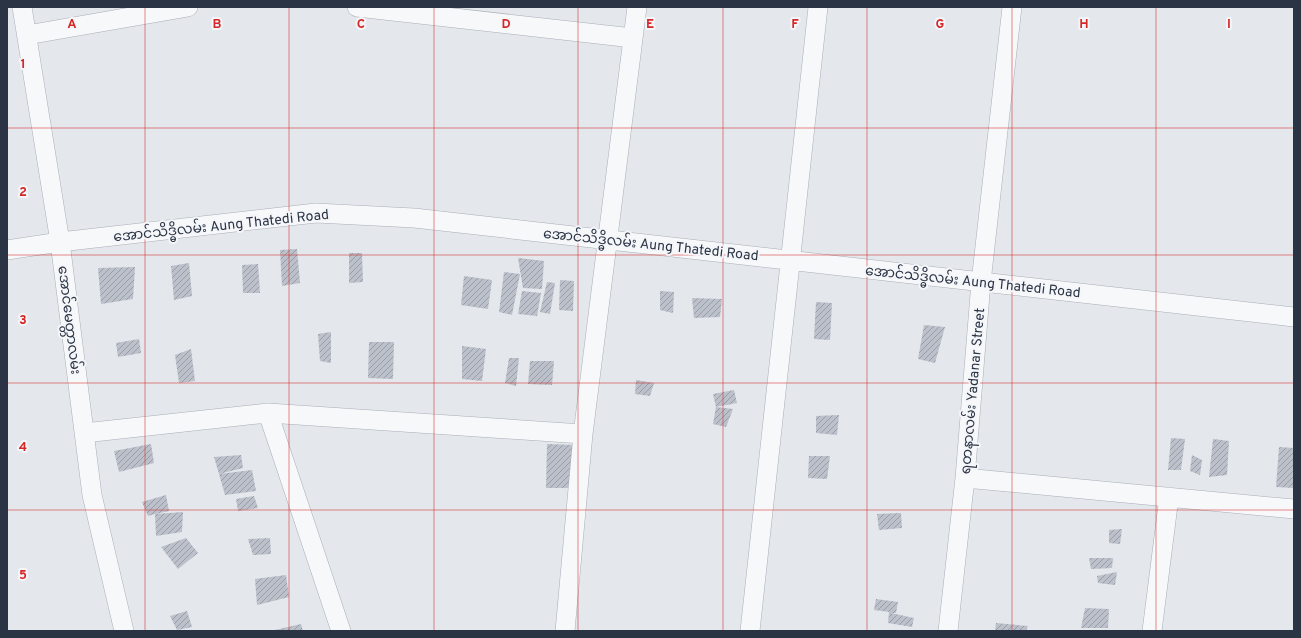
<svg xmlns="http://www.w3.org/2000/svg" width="1301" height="638" font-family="Overpass,'Noto Sans Myanmar',sans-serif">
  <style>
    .building { fill: url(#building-hatch) }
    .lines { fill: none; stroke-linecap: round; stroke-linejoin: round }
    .street-casing { stroke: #a9aeb7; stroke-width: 20 }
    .street { stroke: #f7f8fa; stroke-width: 19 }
    .grid { fill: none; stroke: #d62828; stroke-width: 1; stroke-opacity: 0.55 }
    .labels { text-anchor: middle; stroke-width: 4; stroke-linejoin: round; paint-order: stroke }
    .street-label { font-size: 14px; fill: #2b3445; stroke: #f4f6f9 }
    .grid-label { font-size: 13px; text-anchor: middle; font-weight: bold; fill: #d62828; stroke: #f4f6f9; stroke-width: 4; stroke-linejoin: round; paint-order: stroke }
  </style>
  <defs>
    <pattern id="building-hatch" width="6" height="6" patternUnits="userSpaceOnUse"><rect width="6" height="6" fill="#bbc0ca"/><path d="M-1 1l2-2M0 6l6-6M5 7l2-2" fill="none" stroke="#989da6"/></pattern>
  </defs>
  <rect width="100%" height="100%" fill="#e4e7ec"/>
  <path class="building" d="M297 249 300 283 282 286 280 250Z
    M349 253H362L363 282 349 283Z
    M518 258 544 261 542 289 523 288Z
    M189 263 192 296 174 300 171 266Z
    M258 264 260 293H243L242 265Z
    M135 267 133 299 101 304 98 268Z
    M504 272 520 274 512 315 499 312Z
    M464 276 492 280 488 309 461 305Z
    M560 280 574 281 573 311 559 310Z
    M547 282 555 283 550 314 540 312Z
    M522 291 541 293 537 316 518 314Z
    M660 291 674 292 673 313 660 310Z
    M692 298 722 299 720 317 694 318Z
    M816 302 832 303 830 340 814 339Z
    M924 325 945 327 935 363 918 359Z
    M331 332V363L320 361 318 334Z
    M139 339 141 353 118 357 116 343Z
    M369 342H394L393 379 368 378Z
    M462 346 486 349 482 381 462 379Z
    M191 349 195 381 179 383 175 355Z
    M509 358H519L516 386 505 383Z
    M530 361H554L552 385 528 384Z
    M636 380 654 383 650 396 635 394Z
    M734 390 737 403 716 407 713 394Z
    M716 407 733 409 726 427 713 424Z
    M839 415 837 435 816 433V416Z
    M1171 438 1185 439 1181 470H1168Z
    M1213 439 1229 441 1227 475 1209 477Z
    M151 444 154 463 119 472 114 451Z
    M547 444 576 445 574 488H546Z
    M1279 447 1294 448 1293 488 1276 487Z
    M241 455 243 468 219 474 214 457Z
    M1192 455 1202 460 1200 475 1190 471Z
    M809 456H830L827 479 808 478Z
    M252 470 256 491 225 495 219 474Z
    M166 495 169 511 155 514 183 512 182 532 156 536 155 514 148 516 142 502Z
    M254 496 258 508 238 511 236 499Z
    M901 513 902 528 879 530 877 514Z
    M1122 529 1120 544 1109 543V530Z
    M186 538 198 553 178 569 161 547Z
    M270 538 271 554 253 555 248 539Z
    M1089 558H1113L1112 568 1091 569Z
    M1117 572 1115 585 1098 583 1097 576Z
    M286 575 289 597 257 605 255 579Z
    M876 599 898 602 896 613H891L914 618 912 627 888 623 889 612 874 610Z
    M1085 608 1109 609 1108 628H1081Z
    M187 611 192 627 177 630 170 616Z
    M996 623 1028 626 1026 631H995Z
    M301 624 303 631H275V630Z"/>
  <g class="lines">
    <defs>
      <path id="street" d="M22 7 60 242 92 495 124 631
        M357 7 633 38
        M27 35 188 7
        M7 250 60 242 316 213 414 218 1294 317
        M268 413 341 631
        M84 433 268 413 583 434
        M965 478 1294 509
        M565 631 583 434 637 7
        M750 631 818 7
        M948 631 965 478 981 282 1012 7
        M1152 631 1169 497"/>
    </defs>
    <use href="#street" class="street-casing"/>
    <use href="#street" class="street"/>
  </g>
  <path class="grid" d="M145 7V631M289 7V631M434 7V631M578 7V631M723 7V631M867 7V631M1012 7V631M1156 7V631M7 128H1294M7 255H1294M7 383H1294M7 510H1294"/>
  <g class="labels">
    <g class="street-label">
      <text transform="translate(221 225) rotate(-6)" y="5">အောင်သိဒ္ဓိလမ်း Aung Thatedi Road</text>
      <text transform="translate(651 244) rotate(6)" y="5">အောင်သိဒ္ဓိလမ်း Aung Thatedi Road</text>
      <text transform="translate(973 281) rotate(6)" y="5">အောင်သိဒ္ဓိလမ်း Aung Thatedi Road</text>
      <text transform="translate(70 320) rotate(83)" y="5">အောင်မေတ္တာလမ်း</text>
      <text transform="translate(972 391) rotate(-85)" y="5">ရတနာလမ်း Yadanar Street</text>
    </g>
  </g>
  <g class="grid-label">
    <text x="72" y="28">A</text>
    <text x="217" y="28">B</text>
    <text x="361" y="28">C</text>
    <text x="506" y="28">D</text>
    <text x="650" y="28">E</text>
    <text x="795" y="28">F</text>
    <text x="940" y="28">G</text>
    <text x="1084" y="28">H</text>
    <text x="1229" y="28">I</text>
    <text x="23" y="68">1</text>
    <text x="23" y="196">2</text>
    <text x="23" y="324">3</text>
    <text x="23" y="451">4</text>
    <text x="23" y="579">5</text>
  </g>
  <rect width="1301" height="638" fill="none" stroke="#2b3445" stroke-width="16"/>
</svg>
